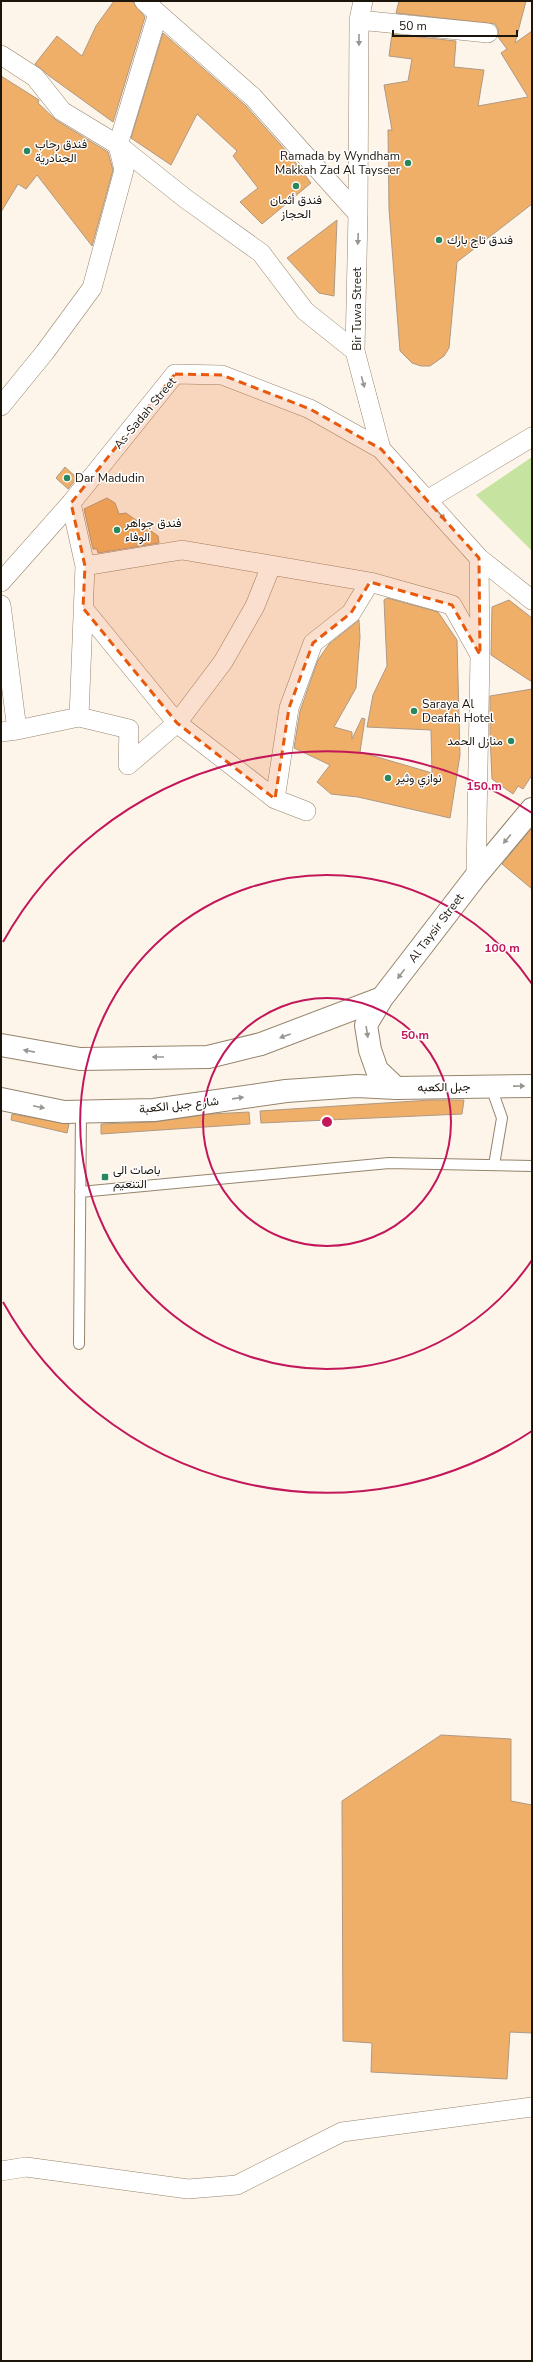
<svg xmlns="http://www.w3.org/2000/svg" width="533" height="2362" font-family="'Nunito Sans',Vazirmatn,sans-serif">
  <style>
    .green { fill: #c7e3a0 }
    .building { fill: #efaf68; stroke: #af9983 }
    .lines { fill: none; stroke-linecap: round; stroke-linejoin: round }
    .service-casing { stroke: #96846c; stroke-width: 12 }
    .minor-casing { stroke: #96846c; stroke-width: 20 }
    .trunk-casing { stroke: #96846c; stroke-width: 24 }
    .service { stroke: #fff; stroke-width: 10 }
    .minor { stroke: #fff; stroke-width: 19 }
    .trunk { stroke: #fff; stroke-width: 22 }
    .oneway { fill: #999692 }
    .marked { fill: #e8590c; fill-opacity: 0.2; stroke: #e8590c; stroke-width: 3; stroke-dasharray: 8 5; stroke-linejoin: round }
    .ring { fill: none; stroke: #c2185b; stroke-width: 2 }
    .poi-dot { fill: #29875e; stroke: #fff; stroke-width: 1.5 }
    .labels { text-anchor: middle; stroke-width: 3; stroke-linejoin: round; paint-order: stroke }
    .poi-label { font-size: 12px; fill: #1c150c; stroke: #fff; text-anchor: start }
    .street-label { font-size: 12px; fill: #1c150c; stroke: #fff }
    .centre { fill: #c2185b; stroke: #fff; stroke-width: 2 }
    .ring-label { font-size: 12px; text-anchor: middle; font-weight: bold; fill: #c2185b; stroke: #fff; stroke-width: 3; stroke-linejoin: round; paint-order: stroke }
  </style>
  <rect width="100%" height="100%" fill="#fdf5ea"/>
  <path class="green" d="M532 457V551L476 495Z"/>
  <path class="building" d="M114 1H132L145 17 113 122 48 75 35 64 57 36 82 56 96 26Z
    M399 1H526L515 43 532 31V204L457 262 449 348 444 356 430 366H421L412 363 400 351 389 209 388 130H392L384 85 408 81 412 59 389 56 392 34 456 41 454 67 484 70 478 106 528 97 501 53 507 49 498 37V29L495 24 396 13Z
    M163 33 245 105 289 154 311 183 262 224 240 202 258 188 233 156 237 151 197 114 171 165 131 138Z
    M1 76 39 100 38 103 56 120 108 152 113 170 92 246 37 175 26 189 18 184 1 212Z
    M337 220 334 296 319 293 287 258Z
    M65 467 77 478 68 489 56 478Z
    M107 498 115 503 119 514 126 513 158 536 159 543 98 553 97 549H93L84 509Z
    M387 598 438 612 457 640 460 755 450 818 358 797 331 794 317 782 330 765 294 748 300 711 318 660 329 644 359 620 360 637 356 688 334 727 352 732V739L362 718 365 719 360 752 432 773 431 730 367 727 373 695 387 666 384 600Z
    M509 600 532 618V682L491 655 492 607Z
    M532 689V775L523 789 518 786 513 794 492 779 490 735V696Z
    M532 828V889L502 864Z
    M431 1100H464L462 1114 261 1123 260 1111Z
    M249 1112 250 1124 101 1134V1124L154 1122 211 1114Z
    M12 1114 69 1124 67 1133 11 1120Z
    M441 1735 511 1739V1801L532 1805V2033L510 2032 507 2079 371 2072 372 2043 343 2041 342 1801Z"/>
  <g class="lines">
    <defs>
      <path id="service" d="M491 1087 502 1118 494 1165
        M80 1192 389 1163 532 1166
        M79 1344 81 1112"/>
      <path id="minor" d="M144 1 253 97 358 214
        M363 1 359 20 358 214 355 351 381 449 479 558 532 600
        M359 20 488 33
        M1 55 35 77 62 111 118 145 186 199 261 253 305 311 355 351
        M1 406 45 352 92 288 124 170 118 145 158 13
        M427 500 532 437
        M71 503 85 566 182 550 370 582
        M479 558 480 653
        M1 582 71 503 175 374 222 375 310 409 381 449
        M1 605 17 730 1 732
        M83 608 177 723 275 799 306 811
        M79 717 129 729 128 765
        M17 730 79 717 85 566
        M128 765 177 723 223 662 255 606 271 566
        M275 799 289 708 313 643 351 613 370 582 452 605 480 655 476 876
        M1 2171 26 2167 188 2189 237 2185 342 2132 532 2107"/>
      <path id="trunk" d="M1 1045 80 1059 208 1057 261 1044 382 998
        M396 1088 377 1070 370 1050 366 1025 382 998 476 876 532 809
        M1 1099 64 1112 154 1110 286 1091 357 1086 396 1088 532 1086"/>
    </defs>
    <use href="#service" class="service-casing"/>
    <use href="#minor" class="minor-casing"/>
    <use href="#trunk" class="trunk-casing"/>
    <use href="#service" class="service"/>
    <use href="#minor" class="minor"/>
    <use href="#trunk" class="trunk"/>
  </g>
  <defs><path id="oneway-solid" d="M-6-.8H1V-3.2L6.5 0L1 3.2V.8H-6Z"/></defs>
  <g class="oneway">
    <use href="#oneway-solid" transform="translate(359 40) rotate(90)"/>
    <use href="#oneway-solid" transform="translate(358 239) rotate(92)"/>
    <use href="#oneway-solid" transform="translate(363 382) rotate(75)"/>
    <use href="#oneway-solid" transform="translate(441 515) rotate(48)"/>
    <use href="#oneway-solid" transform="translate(507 839) rotate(130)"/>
    <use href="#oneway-solid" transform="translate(401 974) rotate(127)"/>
    <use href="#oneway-solid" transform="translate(367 1032) rotate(81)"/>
    <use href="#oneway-solid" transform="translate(285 1036) rotate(160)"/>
    <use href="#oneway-solid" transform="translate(29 1051) rotate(-169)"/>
    <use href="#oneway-solid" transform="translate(158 1057) rotate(180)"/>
    <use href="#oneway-solid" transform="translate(519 1086) rotate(-1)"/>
    <use href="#oneway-solid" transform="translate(238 1098) rotate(-8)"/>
    <use href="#oneway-solid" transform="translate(39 1107) rotate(12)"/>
  </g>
  <path class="marked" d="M175 374 222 375 310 409 381 449 479 558 480 655 452 605 370 582 351 613 313 643 289 708 275 799 177 723 83 608 85 566 71 503Z"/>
  <g class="ring">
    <circle cx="327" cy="1122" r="124"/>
    <path d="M532 1260A247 247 0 1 1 532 984"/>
    <path d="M532 1431A371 371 0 0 1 3 1302M3 942A371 371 0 0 1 532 813"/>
  </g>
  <g class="poi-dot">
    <circle cx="27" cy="151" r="4"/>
    <circle cx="408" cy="163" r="4"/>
    <circle cx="296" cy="186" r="4"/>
    <circle cx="439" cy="240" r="4"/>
    <circle cx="67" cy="478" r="4"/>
    <circle cx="117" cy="530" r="4"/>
    <circle cx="414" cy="711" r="4"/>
    <circle cx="511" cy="741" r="4"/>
    <circle cx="388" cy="778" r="4"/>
    <rect x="101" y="1173" width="8" height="8" rx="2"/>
  </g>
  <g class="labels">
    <g class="poi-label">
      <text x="35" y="148">فندق رحاب<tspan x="35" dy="14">الجنادرية</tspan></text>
      <text x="400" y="160" text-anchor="end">Ramada by Wyndham<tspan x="400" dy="14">Makkah Zad Al Tayseer</tspan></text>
      <text x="296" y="204" text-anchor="middle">فندق أثمان<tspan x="296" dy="14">الحجاز</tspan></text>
      <text x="447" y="244">فندق تاج بارك</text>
      <text x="75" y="482">Dar Madudin</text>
      <text x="125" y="527">فندق جواهر<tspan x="125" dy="14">الوفاء</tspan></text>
      <text x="422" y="708">Saraya Al<tspan x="422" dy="14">Deafah Hotel</tspan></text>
      <text x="503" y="745" text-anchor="end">منازل الحمد</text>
      <text x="396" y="782">نوازي وثير</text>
      <text x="113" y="1174">باصات الى<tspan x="113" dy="14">التنعيم</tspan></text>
    </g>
    <g class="street-label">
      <text transform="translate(357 309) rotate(-90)" y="4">Bir Tuwa Street</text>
      <text transform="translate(145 413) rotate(-50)" y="4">As-Sadah Street</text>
      <text transform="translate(436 928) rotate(-53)" y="4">Al Taysir Street</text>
      <text transform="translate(444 1087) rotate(-1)" y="4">جبل الكعبه</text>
      <text transform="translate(179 1105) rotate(-6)" y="4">شارع جبل الكعبة</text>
    </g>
  </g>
  <circle cx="327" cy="1122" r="6" class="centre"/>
  <g class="ring-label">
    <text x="484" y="790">150 m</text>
    <text x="502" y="952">100 m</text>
    <text x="415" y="1039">50 m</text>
  </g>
  <rect width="533" height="2362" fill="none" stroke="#1c150c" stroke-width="4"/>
  <path d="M393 30v6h124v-6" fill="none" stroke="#1c150c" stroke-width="2"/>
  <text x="399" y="30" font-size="12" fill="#1c150c" stroke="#ffffff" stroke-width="3" paint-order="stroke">50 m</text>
</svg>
